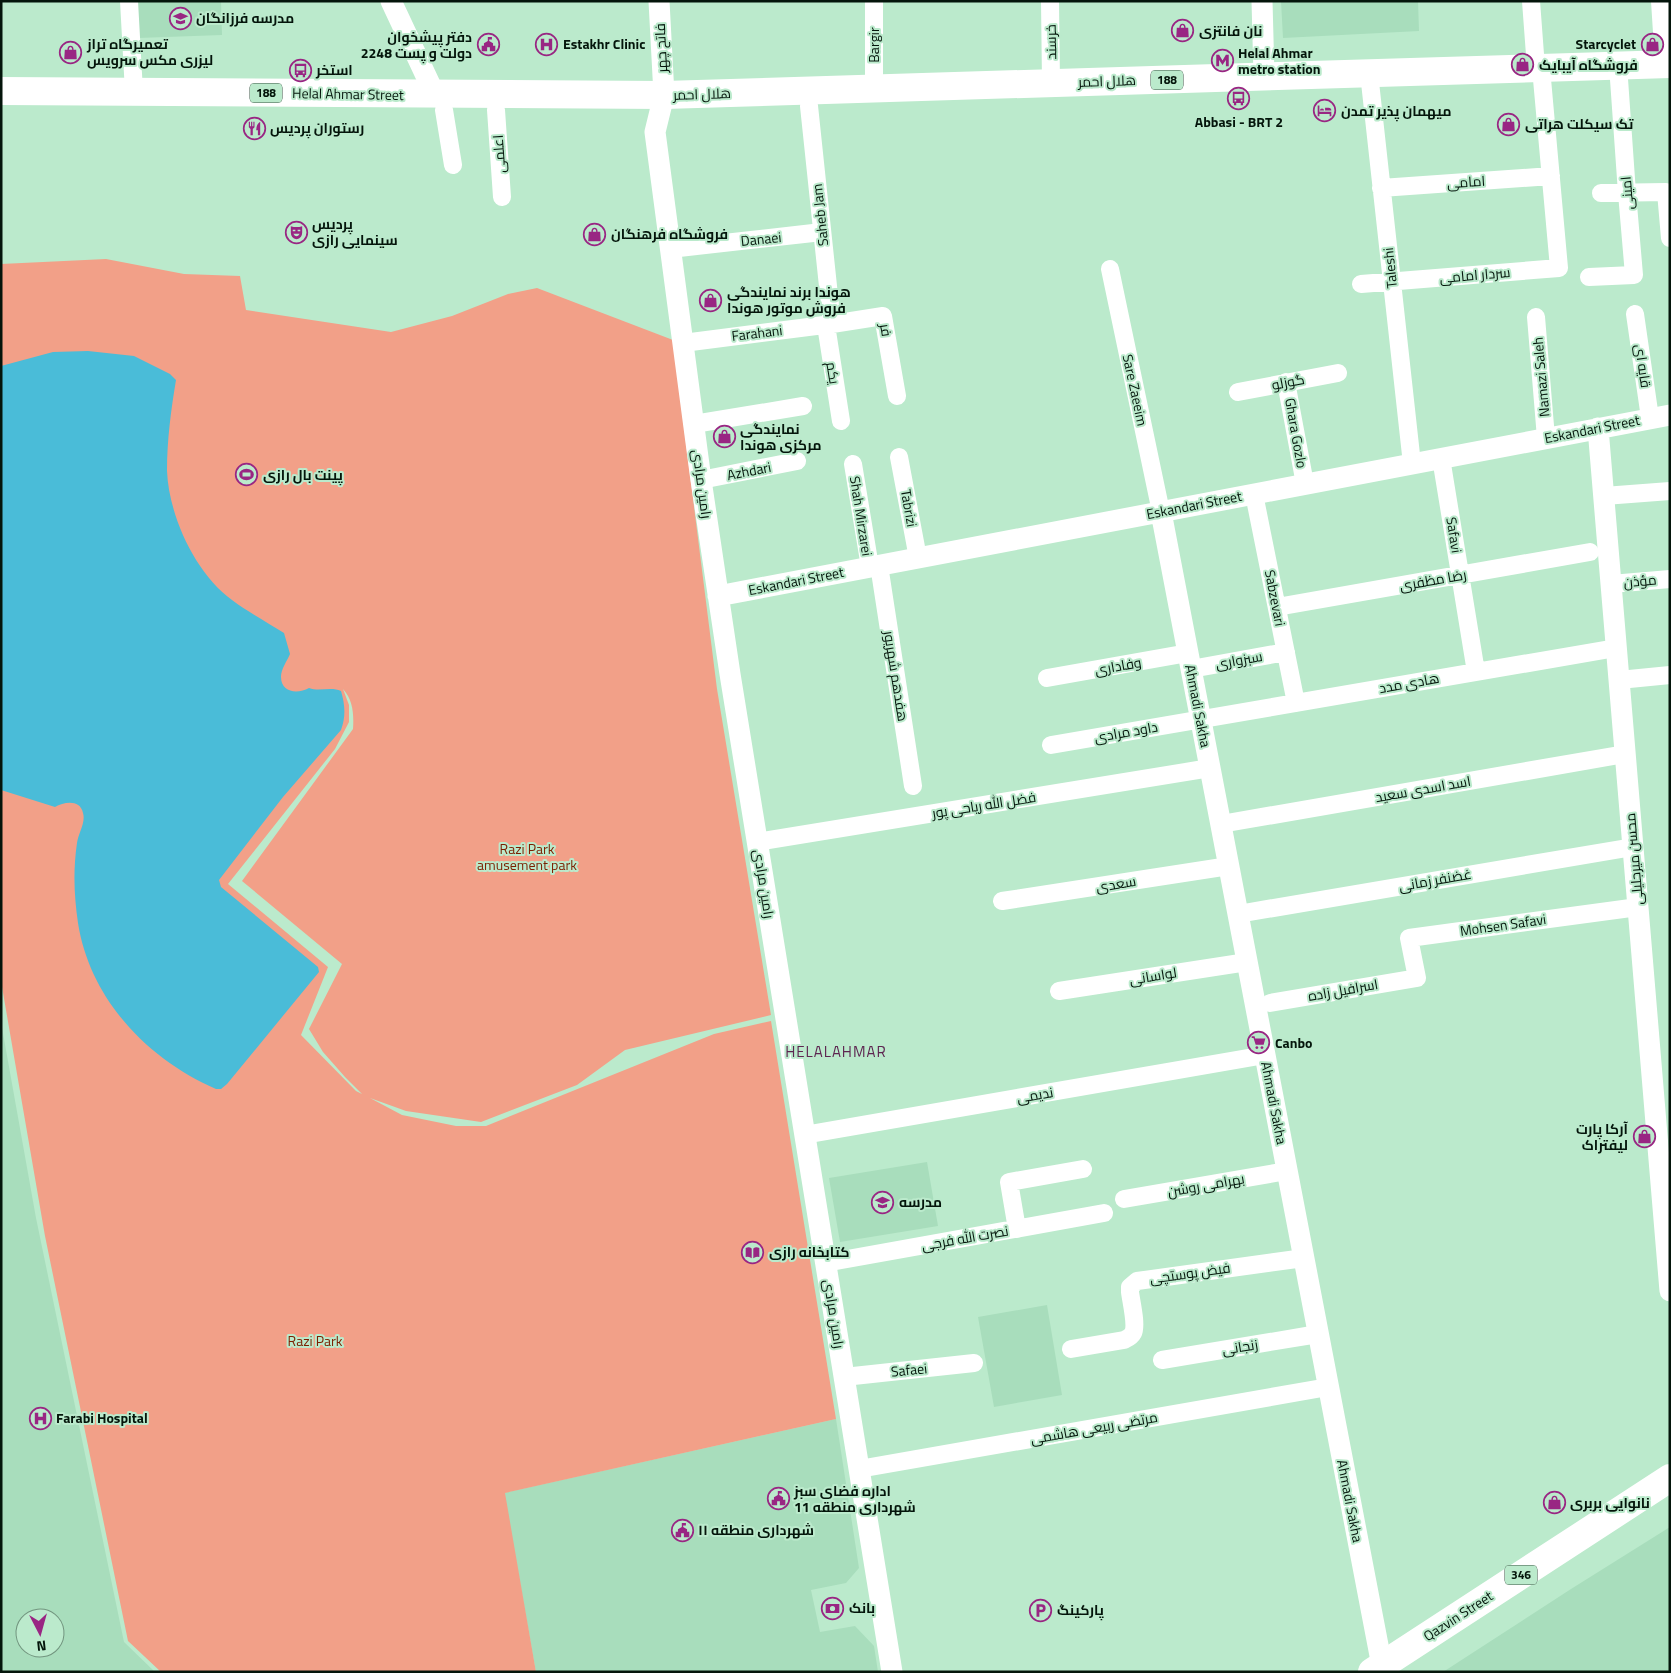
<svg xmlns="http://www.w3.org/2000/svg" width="1671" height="1673" font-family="'Titillium Web',Cairo,sans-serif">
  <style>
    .built { fill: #a8ddbc; fill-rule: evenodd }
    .green { fill: #f2a088; fill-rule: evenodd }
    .water { fill: #4abcd8 }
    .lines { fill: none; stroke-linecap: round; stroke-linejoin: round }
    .minor { stroke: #fff; stroke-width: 18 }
    .tertiary { stroke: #fff; stroke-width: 21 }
    .primary { stroke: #fff; stroke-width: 28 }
    .labels { text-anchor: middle; stroke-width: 4; stroke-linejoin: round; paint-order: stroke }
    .shield { fill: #bbeacc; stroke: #3b5545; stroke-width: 1 }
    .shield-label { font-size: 12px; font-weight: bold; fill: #04150b }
    .poi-label { font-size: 14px; font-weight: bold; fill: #04150b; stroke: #bbeacc; text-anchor: start }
    .street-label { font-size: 14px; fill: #04150b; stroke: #bbeacc }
    .park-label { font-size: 14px; fill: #7b1f00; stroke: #bbeacc }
    .neighbourhood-label { font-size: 15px; letter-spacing: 1px; fill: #5d2550; stroke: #bbeacc }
  </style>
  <rect width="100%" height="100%" fill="#bbeacc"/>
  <path class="built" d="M137 1H221L222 35 138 38Z
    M1281 1H1418L1419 31 1283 38Z
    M1 1022 36 1218 124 1642 155 1672H1ZM25 1618H55V1648H25Z
    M927 1162 938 1226 840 1242 829 1178Z
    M1047 1305 1062 1395 994 1407 978 1317Z
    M836 1419 859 1568 846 1583 811 1590 820 1632 855 1626 874 1646 878 1672H536L504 1493Z
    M1670 1527V1672H1443L1571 1589Z"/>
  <path class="green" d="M106 259 184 274 240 276 246 310 391 332 452 316 508 294 537 288 673 340 717 689 771 1015 625 1050 577 1085 481 1122 406 1111 370 1098 402 1115 456 1126H486L714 1034 771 1021 836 1419 505 1493 536 1672H161L128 1641 45 1236 1 981V264ZM343 689C353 700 354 714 353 729L242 881 342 964 309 1029 323 1052 345 1077 362 1094 356 1091 301 1035 328 967 228 884 335 749 349 722V705Z"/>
  <path class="water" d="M88 351 134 356 170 374 176 380C171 410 167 440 167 471 169 516 195 573 232 600 248 612 267 622 284 633L290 654C287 661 281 669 281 677 281 693 298 694 309 688 320 692 331 686 341 691 345 704 346 717 341 730L283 797 219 880 221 887 318 967 319 972 227 1084 221 1089H216C147 1059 90 999 78 923 74 896 73 870 77 843 78 834 86 822 83 813 80 799 64 802 55 807L1 790V366L53 352Z"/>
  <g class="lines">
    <path class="minor" d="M129 1 134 92
      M874 1V89
      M1050 1 1051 83
      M1531 1 1536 68
      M1660 1 1664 64
      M1369 73 1412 464
      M809 106 832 324
      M444 110 453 165
      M496 110 502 197
      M1381 188 1551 176
      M1601 193 1666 192 1670 238
      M670 249 822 232
      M1110 269 1161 512
      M1589 277 1634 275 1627 193 1618 65
      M1361 284 1559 268 1541 68
      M1635 314 1650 418
      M1536 317 1546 438
      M826 325 841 421
      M683 343 832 324 883 316 897 396
      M1286 382 1305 484
      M1238 392 1338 373
      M694 424 803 406
      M899 457 918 558
      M1441 458 1476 672
      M853 464 870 567
      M701 480 797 461
      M1254 494 1296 703
      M1604 496 1670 491
      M879 565 913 786
      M1611 584 1670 579
      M1277 607 1590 552
      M1191 669 1286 652
      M1047 678 1188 653
      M1619 680 1670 675
      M1051 745 1616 648
      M1221 824 1625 754
      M757 842 1210 768
      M1002 901 1229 866
      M1238 914 1633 847
      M1059 991 1247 962
      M1270 1003 1417 978 1409 938 1638 907
      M804 1135 1265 1055
      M1124 1199 1287 1171
      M1017 1229 1009 1182 1083 1169
      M825 1263 1104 1213
      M1071 1349 1124 1340C1128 1338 1131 1337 1133 1333 1137 1325 1131 1301 1130 1292V1287L1137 1281 1304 1258
      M1162 1360 1318 1334
      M844 1377 974 1363
      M859 1469 1328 1387"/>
    <path class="tertiary" d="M391 1 435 95
      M659 1 664 95 655 132 701 480 730 674 892 1672
      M1262 1 1264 76
      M1598 428 1670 1291
      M1161 512 1382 1666
      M718 596 1670 415"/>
    <path class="primary" d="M1 91 664 95 1670 64
      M1372 1672 1670 1478"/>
  </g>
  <defs>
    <symbol id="school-ring" viewBox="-11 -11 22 22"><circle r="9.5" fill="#bbeacc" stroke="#992683" stroke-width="1.5"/><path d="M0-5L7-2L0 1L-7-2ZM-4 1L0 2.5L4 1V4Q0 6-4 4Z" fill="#992683"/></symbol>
    <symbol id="shop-ring" viewBox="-11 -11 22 22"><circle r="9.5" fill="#bbeacc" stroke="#992683" stroke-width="1.5"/><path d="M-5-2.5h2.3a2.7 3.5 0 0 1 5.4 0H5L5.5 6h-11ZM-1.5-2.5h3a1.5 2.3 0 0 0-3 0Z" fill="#992683"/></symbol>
    <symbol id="hospital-ring" viewBox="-11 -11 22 22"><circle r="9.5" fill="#bbeacc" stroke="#992683" stroke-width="1.5"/><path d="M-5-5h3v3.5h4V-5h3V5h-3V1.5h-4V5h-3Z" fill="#992683"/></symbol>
    <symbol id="civic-ring" viewBox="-11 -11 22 22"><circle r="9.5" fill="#bbeacc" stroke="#992683" stroke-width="1.5"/><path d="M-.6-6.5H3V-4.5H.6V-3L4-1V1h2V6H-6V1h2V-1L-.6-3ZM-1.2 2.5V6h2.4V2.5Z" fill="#992683"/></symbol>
    <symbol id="metro-ring" viewBox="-11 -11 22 22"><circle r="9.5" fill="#bbeacc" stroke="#992683" stroke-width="1.5"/><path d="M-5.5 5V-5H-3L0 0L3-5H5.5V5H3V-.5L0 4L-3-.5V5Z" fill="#992683"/></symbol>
    <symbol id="bus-ring" viewBox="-11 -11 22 22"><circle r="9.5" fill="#bbeacc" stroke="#992683" stroke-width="1.5"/><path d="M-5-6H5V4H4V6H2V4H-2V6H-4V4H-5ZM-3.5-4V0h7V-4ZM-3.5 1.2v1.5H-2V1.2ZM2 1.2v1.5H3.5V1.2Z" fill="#992683"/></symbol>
    <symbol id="hotel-ring" viewBox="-11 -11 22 22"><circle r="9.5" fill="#bbeacc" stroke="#992683" stroke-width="1.5"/><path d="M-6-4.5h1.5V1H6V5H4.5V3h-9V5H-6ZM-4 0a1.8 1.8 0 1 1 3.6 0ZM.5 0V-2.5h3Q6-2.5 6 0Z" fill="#992683"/></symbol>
    <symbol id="restaurant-ring" viewBox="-11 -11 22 22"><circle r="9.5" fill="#bbeacc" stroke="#992683" stroke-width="1.5"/><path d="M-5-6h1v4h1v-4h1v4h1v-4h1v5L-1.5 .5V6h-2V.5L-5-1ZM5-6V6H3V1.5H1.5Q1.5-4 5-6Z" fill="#992683"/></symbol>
    <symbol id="theatre-ring" viewBox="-11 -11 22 22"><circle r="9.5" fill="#bbeacc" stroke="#992683" stroke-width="1.5"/><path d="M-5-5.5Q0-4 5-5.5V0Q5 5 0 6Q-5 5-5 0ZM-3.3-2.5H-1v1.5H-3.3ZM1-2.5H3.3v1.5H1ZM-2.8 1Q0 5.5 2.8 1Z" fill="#992683"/></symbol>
    <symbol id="stadium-ring" viewBox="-11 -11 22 22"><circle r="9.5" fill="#bbeacc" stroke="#992683" stroke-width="1.5"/><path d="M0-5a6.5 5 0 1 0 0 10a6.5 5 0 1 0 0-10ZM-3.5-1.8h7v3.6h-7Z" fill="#992683"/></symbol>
    <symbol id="supermarket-ring" viewBox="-11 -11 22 22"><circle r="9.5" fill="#bbeacc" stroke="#992683" stroke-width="1.5"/><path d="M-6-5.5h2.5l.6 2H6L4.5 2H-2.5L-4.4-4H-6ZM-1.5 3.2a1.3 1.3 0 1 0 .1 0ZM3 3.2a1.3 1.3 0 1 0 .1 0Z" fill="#992683"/></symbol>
    <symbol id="library-ring" viewBox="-11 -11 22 22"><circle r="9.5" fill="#bbeacc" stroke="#992683" stroke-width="1.5"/><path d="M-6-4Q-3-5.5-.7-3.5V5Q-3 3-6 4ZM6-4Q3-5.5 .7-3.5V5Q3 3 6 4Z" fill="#992683"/></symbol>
    <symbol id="bank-ring" viewBox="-11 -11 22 22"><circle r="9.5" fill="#bbeacc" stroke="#992683" stroke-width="1.5"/><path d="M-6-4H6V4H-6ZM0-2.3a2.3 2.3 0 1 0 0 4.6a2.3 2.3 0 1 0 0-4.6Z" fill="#992683"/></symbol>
    <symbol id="parking-ring" viewBox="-11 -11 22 22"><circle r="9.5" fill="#bbeacc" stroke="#992683" stroke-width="1.5"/><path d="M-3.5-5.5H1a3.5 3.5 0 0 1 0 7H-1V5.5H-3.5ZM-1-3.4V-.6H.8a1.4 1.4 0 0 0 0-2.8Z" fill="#992683"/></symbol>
  </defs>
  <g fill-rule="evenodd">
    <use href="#school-ring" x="168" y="6" width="25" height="25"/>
    <use href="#shop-ring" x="1170" y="18" width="25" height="25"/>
    <use href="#hospital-ring" x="534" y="32" width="25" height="25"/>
    <use href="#shop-ring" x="1640" y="32" width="25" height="25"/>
    <use href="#civic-ring" x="476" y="32" width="25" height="25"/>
    <use href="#shop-ring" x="58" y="40" width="25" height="25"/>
    <use href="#metro-ring" x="1210" y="48" width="25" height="25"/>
    <use href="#shop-ring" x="1510" y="52" width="25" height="25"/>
    <use href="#bus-ring" x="288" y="58" width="25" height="25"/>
    <use href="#bus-ring" x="1226" y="86" width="25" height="25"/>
    <use href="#hotel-ring" x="1312" y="98" width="25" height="25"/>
    <use href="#shop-ring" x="1496" y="112" width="25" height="25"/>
    <use href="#restaurant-ring" x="242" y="116" width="25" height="25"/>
    <use href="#theatre-ring" x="284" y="220" width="25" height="25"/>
    <use href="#shop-ring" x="582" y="222" width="25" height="25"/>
    <use href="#shop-ring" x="698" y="288" width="25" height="25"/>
    <use href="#shop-ring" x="712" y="424" width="25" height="25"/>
    <use href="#stadium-ring" x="234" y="462" width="25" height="25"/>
    <use href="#supermarket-ring" x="1246" y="1030" width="25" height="25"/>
    <use href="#shop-ring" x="1632" y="1124" width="25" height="25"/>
    <use href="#school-ring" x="870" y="1190" width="25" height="25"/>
    <use href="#library-ring" x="740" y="1240" width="25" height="25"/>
    <use href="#hospital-ring" x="28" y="1406" width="25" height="25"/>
    <use href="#civic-ring" x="766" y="1486" width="25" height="25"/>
    <use href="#shop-ring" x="1542" y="1490" width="25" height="25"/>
    <use href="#civic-ring" x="670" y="1518" width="25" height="25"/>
    <use href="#bank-ring" x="820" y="1596" width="25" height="25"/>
    <use href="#parking-ring" x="1028" y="1598" width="25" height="25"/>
  </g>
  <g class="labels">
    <g class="shield">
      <rect x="1151" y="70.5" width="32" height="19" rx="4"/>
      <rect x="250" y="83.5" width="32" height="19" rx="4"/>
      <rect x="1505" y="1565.5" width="32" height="19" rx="4"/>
    </g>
    <g class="shield-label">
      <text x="1167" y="84">188</text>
      <text x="266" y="97">188</text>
      <text x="1521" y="1579">346</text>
    </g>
    <g class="poi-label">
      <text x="196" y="23">مدرسه فرزانگان</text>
      <text x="1199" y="36">نان فانتزی</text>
      <text x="472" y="42" text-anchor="end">دفتر پیشخوان<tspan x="472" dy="16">دولت و پست 2248</tspan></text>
      <text x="87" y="49">تعمیرگاه تراز<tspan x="87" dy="16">لیزری مکس سرویس</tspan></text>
      <text x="563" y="49">Estakhr Clinic</text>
      <text x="1636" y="49" text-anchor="end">Starcyclet</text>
      <text x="1238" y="58">Helal Ahmar<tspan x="1238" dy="16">metro station</tspan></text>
      <text x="1539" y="70">فروشگاه آیبایک</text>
      <text x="316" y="75">استخر</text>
      <text x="1341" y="116">میهمان پذیر تمدن</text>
      <text x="1239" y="127" text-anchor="middle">Abbasi - BRT 2</text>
      <text x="1525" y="129">تک سیکلت هراتی</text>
      <text x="270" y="133">رستوران پردیس</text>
      <text x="312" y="229">پردیس<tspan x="312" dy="16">سینمایی رازی</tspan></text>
      <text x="611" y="239">فروشگاه فرهنگان</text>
      <text x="727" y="297">هوندا برند نمایندگی<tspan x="727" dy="16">فروش موتور هوندا</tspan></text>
      <text x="740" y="434">نمایندگی<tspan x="740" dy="16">مرکزی هوندا</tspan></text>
      <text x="263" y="480">پینت بال رازی</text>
      <text x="1275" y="1048">Canbo</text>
      <text x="1628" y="1134" text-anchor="end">آرکا پارت<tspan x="1628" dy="16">لیفتراک</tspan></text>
      <text x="899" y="1207">مدرسه</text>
      <text x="769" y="1257">کتابخانه رازی</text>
      <text x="56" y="1423">Farabi Hospital</text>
      <text x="794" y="1496">اداره فضای سبز<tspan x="794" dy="16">شهرداری منطقه 11</tspan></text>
      <text x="1570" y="1508">نانوایی بربری</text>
      <text x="698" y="1535">شهرداری منطقه ۱۱</text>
      <text x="849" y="1613">بانک</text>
      <text x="1057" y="1615">پارکینگ</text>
    </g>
    <g class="street-label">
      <text transform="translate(1051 42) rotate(-91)" y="5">خرسند</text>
      <text transform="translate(874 45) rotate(-90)" y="5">Bargir</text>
      <text transform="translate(661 48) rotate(-93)" y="5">فاتح چهر</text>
      <text transform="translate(1107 81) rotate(-2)" y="5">هلال احمر</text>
      <text transform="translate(348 94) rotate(1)" y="5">Helal Ahmar Street</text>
      <text transform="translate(702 94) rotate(-2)" y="5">هلال احمر</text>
      <text transform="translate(499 154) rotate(-94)" y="5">اعلمی</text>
      <text transform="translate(1466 182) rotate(-4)" y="5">امامی</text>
      <text transform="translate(1627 193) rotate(-95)" y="5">امینی</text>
      <text transform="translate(820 215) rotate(-96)" y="5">Saheb Jam</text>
      <text transform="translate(761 239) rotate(-6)" y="5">Danaei</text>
      <text transform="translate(1390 268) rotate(-96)" y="5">Taleshi</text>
      <text transform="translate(1475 275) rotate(-5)" y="5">سردار امامی</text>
      <text transform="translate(886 330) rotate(81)" y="5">فر</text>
      <text transform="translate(757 333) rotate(-7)" y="5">Farahani</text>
      <text transform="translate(1643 366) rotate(82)" y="5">قایه ای</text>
      <text transform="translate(833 373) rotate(81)" y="5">یکم</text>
      <text transform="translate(1541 377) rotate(-95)" y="5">Namazi Saleh</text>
      <text transform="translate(1288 382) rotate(-11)" y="5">گوزلو</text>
      <text transform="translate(1135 390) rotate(78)" y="5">Sare Zaeeim</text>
      <text transform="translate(1592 429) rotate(-11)" y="5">Eskandari Street</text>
      <text transform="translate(1296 433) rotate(80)" y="5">Ghara Gozlo</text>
      <text transform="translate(749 471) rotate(-11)" y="5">Azhdari</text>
      <text transform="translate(702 484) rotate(82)" y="5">رامین مرادی</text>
      <text transform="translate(1194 505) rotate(-11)" y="5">Eskandari Street</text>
      <text transform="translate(909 508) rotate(80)" y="5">Tabrizi</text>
      <text transform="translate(861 516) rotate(81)" y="5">Shah Mirzarei</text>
      <text transform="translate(1454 535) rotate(81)" y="5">Safavi</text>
      <text transform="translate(1433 580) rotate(-10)" y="5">رضا مظفری</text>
      <text transform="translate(796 581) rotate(-11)" y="5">Eskandari Street</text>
      <text transform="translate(1640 581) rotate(-5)" y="5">مؤذن</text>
      <text transform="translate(1275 598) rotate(79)" y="5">Sabzevari</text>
      <text transform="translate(1239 660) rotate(-10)" y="5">سبزواری</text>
      <text transform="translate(1118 666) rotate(-10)" y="5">وفاداری</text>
      <text transform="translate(896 676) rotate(81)" y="5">هفدهم شهریور</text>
      <text transform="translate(1409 683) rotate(-10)" y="5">هادی مدد</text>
      <text transform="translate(1198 706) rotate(79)" y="5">Ahmadi Sakha</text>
      <text transform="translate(1126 732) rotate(-10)" y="5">داود مرادی</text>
      <text transform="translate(1423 789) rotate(-10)" y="5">اسد اسدی سعید</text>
      <text transform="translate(984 805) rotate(-9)" y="5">فضل الله ریاحی پور</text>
      <text transform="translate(1634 859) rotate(-95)" y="5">محسن میرجلیلی</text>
      <text transform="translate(1435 880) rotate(-10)" y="5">غضنفر زمانی</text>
      <text transform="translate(764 884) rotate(81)" y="5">رامین مرادی</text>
      <text transform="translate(1116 884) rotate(-9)" y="5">سعدی</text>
      <text transform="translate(1503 925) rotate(-8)" y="5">Mohsen Safavi</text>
      <text transform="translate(1153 976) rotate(-9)" y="5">لواسانی</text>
      <text transform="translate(1343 990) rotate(-10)" y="5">اسرافیل زاده</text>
      <text transform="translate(1035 1095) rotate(-10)" y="5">ندیمی</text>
      <text transform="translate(1274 1103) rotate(79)" y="5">Ahmadi Sakha</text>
      <text transform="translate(1206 1185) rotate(-10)" y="5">بهرامی روشن</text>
      <text transform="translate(965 1238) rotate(-10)" y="5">نصرت الله فرجی</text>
      <text transform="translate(1190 1273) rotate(-8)" y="5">فیض پوستچی</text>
      <text transform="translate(834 1314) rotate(81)" y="5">رامین مرادی</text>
      <text transform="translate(1240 1347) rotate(-9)" y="5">زنجانی</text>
      <text transform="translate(909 1370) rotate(-6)" y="5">Safaei</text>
      <text transform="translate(1094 1428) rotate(-10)" y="5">مرتضی ربیعی هاشمی</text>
      <text transform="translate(1350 1501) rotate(79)" y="5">Ahmadi Sakha</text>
      <text transform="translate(1458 1616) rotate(-33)" y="5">Qazvin Street</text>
    </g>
    <g class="park-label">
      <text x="527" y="854">Razi Park<tspan x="527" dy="16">amusement park</tspan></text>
      <text x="315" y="1346">Razi Park</text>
    </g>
    <g class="neighbourhood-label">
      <text x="836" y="1057">HELALAHMAR</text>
    </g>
  </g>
  <rect width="1671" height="1673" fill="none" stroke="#04150b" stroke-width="5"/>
  <g transform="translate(40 1633) rotate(174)"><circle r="24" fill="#bbeacc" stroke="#72957f"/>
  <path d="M0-4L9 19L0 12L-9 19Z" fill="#992683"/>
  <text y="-8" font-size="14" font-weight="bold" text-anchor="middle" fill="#04150b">N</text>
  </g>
</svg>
